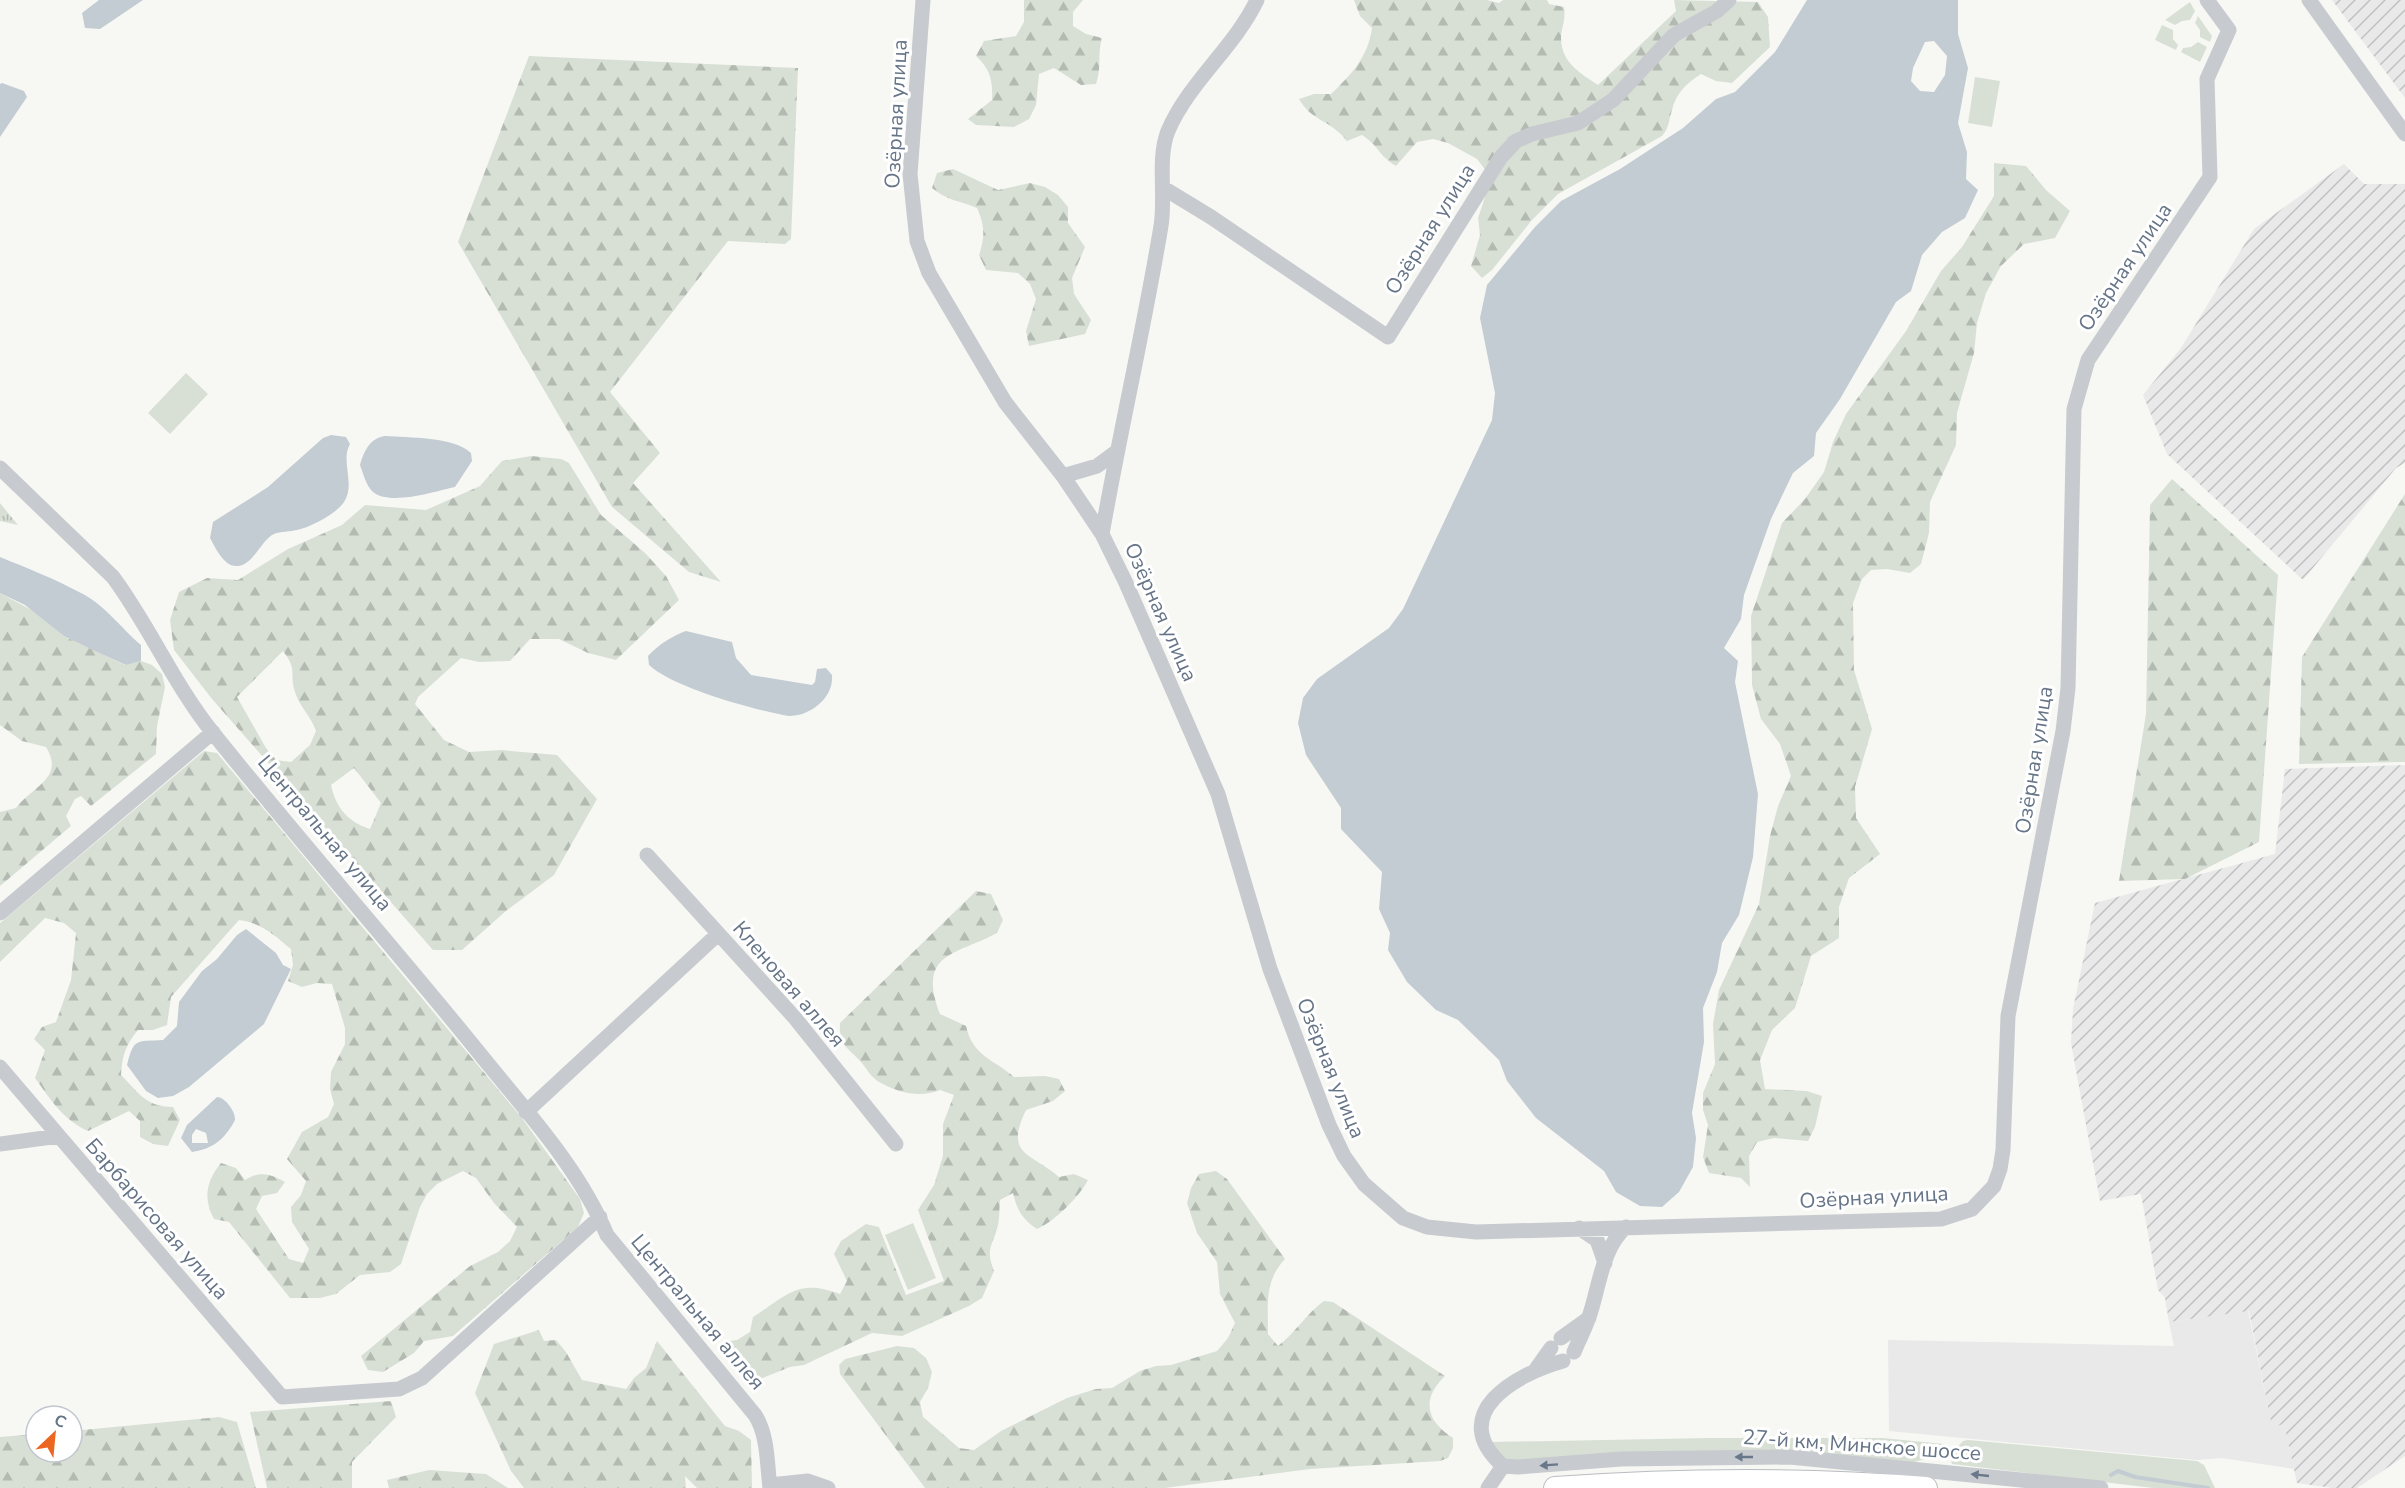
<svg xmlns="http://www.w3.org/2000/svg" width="2405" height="1488" font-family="'Nunito Sans',sans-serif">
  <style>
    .built { fill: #e8e9e8 }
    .industrial { fill: url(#industrial-furrows) }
    .grass { fill: #d8e0d5 }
    .forest { fill: url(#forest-firs); fill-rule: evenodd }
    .park { fill: url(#park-tufts) }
    .water { fill: #c3ccd2; fill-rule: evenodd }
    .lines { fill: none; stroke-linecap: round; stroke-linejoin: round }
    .stream { stroke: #c3ccd2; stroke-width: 4 }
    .highway-casing { stroke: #b9bcc0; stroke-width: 24 }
    .minor { stroke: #c7cace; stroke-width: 15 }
    .highway { stroke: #fff; stroke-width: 22 }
    .oneway { fill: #6a788b }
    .labels { text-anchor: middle; stroke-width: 6; stroke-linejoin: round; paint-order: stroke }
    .street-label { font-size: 21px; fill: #657487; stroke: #fff }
  </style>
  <defs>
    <pattern id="industrial-furrows" width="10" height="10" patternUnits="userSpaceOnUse" patternTransform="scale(1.5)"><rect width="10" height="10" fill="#e8e9e8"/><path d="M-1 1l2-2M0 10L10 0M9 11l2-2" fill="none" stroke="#c0c1c2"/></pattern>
    <pattern id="forest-firs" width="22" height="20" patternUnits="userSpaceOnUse" patternTransform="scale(1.5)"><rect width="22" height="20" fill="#d8e0d5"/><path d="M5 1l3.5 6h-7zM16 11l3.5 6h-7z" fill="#b3bab2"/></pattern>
    <pattern id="park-tufts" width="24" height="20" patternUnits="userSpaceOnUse" patternTransform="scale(1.5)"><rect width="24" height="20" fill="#d8e0d5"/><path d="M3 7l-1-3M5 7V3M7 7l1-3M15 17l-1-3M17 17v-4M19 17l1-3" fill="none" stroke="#b3bab2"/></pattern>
  </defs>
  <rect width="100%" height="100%" fill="#f7f8f4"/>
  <path class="built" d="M2248 1311 2272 1426 2284 1424 2294 1469 2222 1458 2197 1460 1889 1431 1888 1340 2174 1346 2169 1322Z"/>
  <path class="industrial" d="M2332 0H2405V98Z
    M2344 164 2364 184H2405V463L2396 468 2303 580 2167 454 2143 395 2181 348 2254 229Z
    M2405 765V1456L2357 1488H2333L2297 1483 2284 1424 2272 1427 2249 1311 2169 1322 2165 1298 2158 1290 2141 1194 2100 1201 2071 1043 2073 1009 2095 903 2275 854 2285 769Z"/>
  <path class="grass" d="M2190 2 2195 11 2190 20 2182 21 2175 25 2165 20Z
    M2198 16 2212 36 2210 42 2200 37V30L2195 23Z
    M2162 25 2173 30V39L2178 45 2176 50 2155 40Z
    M2198 42 2207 47 2200 62 2181 52 2183 48 2191 47Z
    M1975 77 2000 81 1992 127 1968 123Z
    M186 373 208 394 170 434 148 413Z
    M913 1223 936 1278 908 1290 885 1235Z
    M1710 1438H1883L1944 1444 1929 1458 1914 1462 1512 1461 1505 1459 1490 1442Z
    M1968 1440 2197 1461 2204 1465 2215 1488H2153L1952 1464 1950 1455 1963 1441Z"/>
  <path class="forest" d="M1024 0H1083L1073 12V26L1086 34 1102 38C1097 55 1102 67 1096 84L1081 85 1054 68 1039 74 1036 105 1029 119 1014 127 976 125 968 119 992 100C993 80 990 69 976 56L984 41 1016 36 1024 22Z
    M1354 0H1487L1499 3 1503 0H1547L1549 4 1564 7C1566 21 1561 28 1561 39 1562 63 1580 73 1598 85L1676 11 1674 0 1758 2 1768 17 1770 47 1732 83 1716 81 1701 74C1687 83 1676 93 1672 110 1668 122 1670 126 1662 136L1558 194 1532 220 1492 270 1482 278 1471 266 1480 235 1478 218 1488 188 1487 172 1477 159 1448 143 1433 139 1417 142 1396 166C1378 155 1379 146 1362 135L1347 141C1330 119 1312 122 1299 99L1314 94H1331C1351 75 1368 57 1372 28L1360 16Z
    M529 56 798 68 791 239 785 244 728 241 610 392 660 453 633 483 721 582 689 572 612 507 458 242Z
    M1994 163 2026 166 2046 190 2070 211 2055 238 2024 244 2001 266 1986 293 1977 323 1974 353 1957 413 1956 445 1930 502 1929 533 1921 564 1910 573 1887 569 1871 570 1862 579 1853 603 1854 670 1872 729 1855 787 1856 818 1880 854 1849 878 1839 907V938L1811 956 1795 1008 1772 1030 1760 1060 1765 1089 1807 1091 1822 1096 1815 1127 1808 1141 1774 1138 1757 1142 1749 1156 1750 1187 1741 1178 1709 1173 1703 1157 1708 1125 1703 1110V1093L1715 1064 1713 1024 1719 990 1759 904 1770 836 1778 806 1791 776 1780 744 1761 719 1752 685 1751 616 1782 523 1805 499 1824 472 1833 442 1846 414 1906 331 1941 271 1962 247 1994 196Z
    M953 169 998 190 1030 183 1045 187 1058 195 1068 207V223L1085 247 1072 278 1074 294 1091 320 1085 334 1029 346 1026 331 1036 299 1030 284 1018 273 986 270 979 255C985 237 985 226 977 208 960 201 946 200 932 188L937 173Z
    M531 456 561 459 569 463 601 515 645 553 666 576 679 600 616 660 588 653 559 639H530L510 661 479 662 461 658 418 697 415 704 444 740 469 752 501 750 557 755 597 799 554 875 506 911 462 950H433L212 699 174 650 170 620 179 592 207 578 238 580 288 549 342 525 365 505 426 510 480 486 502 461ZM283 651C298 670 289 673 295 692 299 706 311 716 316 731L310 745 291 762 276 760 266 748 237 697ZM354 768 381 803 370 829C348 822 336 808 331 785Z
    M2172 479 2278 575 2259 842 2185 879 2119 881 2146 714 2150 505Z
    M2405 494V762L2299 764 2302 657Z
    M0 593 39 614 64 636 125 665 141 661 152 665 162 674 165 687 157 726 156 754 91 806 81 796 75 799 66 816 71 826 0 886V812L16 808C33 786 65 778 46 747L22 741 0 725Z
    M204 751 217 753 522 1118 580 1199 584 1213 578 1227 453 1336 424 1341 414 1353 383 1372 368 1370 361 1356 470 1266 498 1252 510 1241 517 1227 494 1203 476 1178 463 1171 437 1184 427 1194 420 1207 401 1264 390 1272 360 1275 336 1294 320 1298H290L229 1222 214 1219C203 1199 206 1181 221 1163L236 1168 245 1180C260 1171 269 1173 285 1182L277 1193 262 1196 256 1209 289 1259 303 1263 309 1249 292 1222 291 1207 301 1195 306 1181 287 1159 302 1132 328 1117 334 1104 330 1089 331 1072 345 1044V1028L332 984 317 983 302 987 288 981 293 965 291 949C274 935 262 923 239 920L171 997 167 1025 153 1030H138C126 1044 122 1056 121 1075 139 1093 146 1107 173 1107L180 1120 168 1146 153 1144 140 1137V1121L129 1111 88 1131C62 1119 51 1100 35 1078L45 1050 34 1039 42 1027 56 1022 71 980 76 933 64 923 45 918 0 962V923Z
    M976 891 991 894 1003 920 997 933C957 955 916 952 940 1014L966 1026C973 1057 994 1059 1014 1077L1045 1076 1059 1079 1065 1091 1053 1101 1026 1110C1004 1156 1031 1152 1059 1177L1074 1174 1088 1180C1080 1196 1054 1222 1037 1229 1022 1219 1017 1210 1013 1193L1000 1200C999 1209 1000 1220 997 1229 991 1248 986 1250 994 1271L982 1298 969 1306 902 1336 872 1333 804 1365 790 1367 755 1381 742 1373 722 1342 737 1340 750 1332 753 1317C788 1295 797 1278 840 1294L847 1281 834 1254 841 1241 866 1224 879 1227 906 1295 944 1281 918 1210 934 1185 943 1156V1124L954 1095 940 1090C920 1098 899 1093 881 1083 872 1079 867 1069 861 1062 847 1046 839 1047 840 1023Z
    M1216 1171 1227 1179 1285 1259C1264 1281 1268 1306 1268 1334L1278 1346C1296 1332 1306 1314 1324 1301L1333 1302 1445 1376C1421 1399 1426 1421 1453 1438V1448L1448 1458 1440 1461 1310 1469 1165 1488H925L840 1374 839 1365 845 1359 897 1346 914 1348 926 1358 932 1372 928 1388 920 1402 923 1417 959 1448 974 1450 1001 1431 1067 1398 1096 1389 1112 1388 1140 1371 1156 1366 1171 1365 1217 1351 1228 1338 1235 1323 1220 1294 1217 1262 1197 1233 1187 1203 1191 1188 1199 1174Z
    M539 1330 544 1341 556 1340 566 1352 582 1380 626 1389 634 1378 646 1368 657 1341 725 1426 739 1431 751 1440 752 1488H697L685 1476 686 1488H524L511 1471 475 1393 494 1344Z
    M391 1401 396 1417 352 1462V1488H267L250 1412Z
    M219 1417 237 1422 256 1488H0V1437L36 1434V1452H72V1431Z
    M429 1470 486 1474 508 1488H389L387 1480Z"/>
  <path class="park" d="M0 503 18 525 0 521Z"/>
  <path class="water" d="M99 0H143L100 29 85 28 82 13Z
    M1807 0H1958V34L1968 68 1958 123 1967 152 1966 179 1978 190 1965 218 1942 232 1922 255 1911 291 1896 302 1840 399 1816 433 1814 456 1793 473 1771 519 1744 595 1741 619 1724 648 1738 661 1735 682 1758 794 1753 857 1739 915 1722 943 1717 972 1703 1008 1704 1042 1692 1113 1696 1138 1693 1167 1679 1192 1662 1207 1640 1206 1616 1192 1604 1171 1536 1118 1507 1081 1499 1060 1458 1020 1436 1010 1407 982 1388 950 1390 933 1379 909 1382 872 1341 829V808L1306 755 1298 723 1303 698 1317 679 1389 628 1403 609 1492 420 1495 393 1480 318 1487 285 1535 227 1561 201 1620 169 1683 128 1716 99 1735 92 1775 52ZM1934 41 1947 56 1945 75 1934 92 1920 91 1911 81 1913 68 1925 42Z
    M2 83 24 91 27 97 0 137V84Z
    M331 435 346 437 350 444C340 461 356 484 344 502 336 514 311 527 297 530 290 532 281 531 274 534 261 540 253 566 237 566 224 567 215 547 210 538L213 522 268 487 323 438Z
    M385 436C409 438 453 436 471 453L472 461 455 487C436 491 388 507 372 491 366 485 363 473 360 465 364 451 370 438 385 436Z
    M0 557C27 568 55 579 81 593 105 605 121 628 141 645V661L126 665 95 651 64 636 25 605 0 593Z
    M686 631 732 642 736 658 751 675 812 685 815 682 817 669 826 668 832 675C834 698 810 716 789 716 754 710 674 688 649 665L648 656C658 645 672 636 686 631Z
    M246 929 276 953 283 965 291 969 264 1024 189 1087 173 1096 158 1098 146 1091 127 1065C134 1036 138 1042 163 1040L177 1026 179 1002 202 971 217 959 237 935Z
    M217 1097C225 1097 236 1112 235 1120 225 1139 213 1149 192 1152L181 1138 187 1125ZM196 1129 206 1133 208 1143H192V1135Z"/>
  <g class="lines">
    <path class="stream" d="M2111 1475 2118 1471 2135 1477 2208 1488"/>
    <defs>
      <path id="highway" d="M1555 1488C1679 1479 1802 1478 1926 1488"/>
    </defs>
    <use href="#highway" class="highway-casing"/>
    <path class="minor" d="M923 0 910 174 917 241 929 273 1005 402 1063 476 1102 534 1126 583 1218 794 1270 969 1329 1125 1344 1156 1364 1184 1403 1218 1427 1227 1476 1232 1941 1219 1972 1209 1994 1186 2000 1169 2003 1150 2008 1016 2063 731 2068 688 2074 409 2088 360 2210 177 2207 79 2229 30 2207 0
      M2309 0 2405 134
      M1165 189 1211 217 1388 337 1501 157 1516 141 1532 134 1578 123 1613 100 1674 35 1717 11 1729 0
      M0 468 113 577C150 627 173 683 213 733 300 842 393 946 480 1054 526 1111 579 1168 607 1235L755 1415C768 1435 767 1464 770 1488
      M1063 476 1097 466 1116 452
      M1102 534C1120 431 1144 329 1161 226 1166 196 1157 158 1168 131 1189 82 1234 48 1257 0
      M647 855 795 1018 896 1144
      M0 913 213 732
      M0 1067 282 1397 399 1389 422 1378 600 1217
      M526 1112 718 934
      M0 1144 59 1136
      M1579 1228 1597 1240 1605 1263
      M1561 1338 1589 1318
      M1574 1352C1579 1340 1585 1329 1589 1317 1599 1289 1602 1247 1626 1227
      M1536 1369 1551 1348
      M1503 1466C1445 1414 1516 1374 1563 1361
      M770 1485 808 1481 828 1488
      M1488 1488 1503 1466 1518 1467 1621 1459 1790 1457 2101 1488"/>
    <use href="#highway" class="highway"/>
  </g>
  <defs><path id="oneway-solid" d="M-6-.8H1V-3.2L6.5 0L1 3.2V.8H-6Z" transform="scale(1.5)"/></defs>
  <g class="oneway">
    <use href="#oneway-solid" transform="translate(1744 1457) rotate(-180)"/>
    <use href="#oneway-solid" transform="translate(1549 1465) rotate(176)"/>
    <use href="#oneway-solid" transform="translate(1980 1475) rotate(-174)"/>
  </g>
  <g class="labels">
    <g class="street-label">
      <text transform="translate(896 114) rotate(-87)" y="7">Озёрная улица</text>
      <text transform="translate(1430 229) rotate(-58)" y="7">Озёрная улица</text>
      <text transform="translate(2125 267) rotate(-56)" y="7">Озёрная улица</text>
      <text transform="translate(1161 612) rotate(66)" y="7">Озёрная улица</text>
      <text transform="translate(2034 760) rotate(-81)" y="7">Озёрная улица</text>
      <text transform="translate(325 833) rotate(50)" y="7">Центральная улица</text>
      <text transform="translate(789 984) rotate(49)" y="7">Кленовая аллея</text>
      <text transform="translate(1331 1068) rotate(68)" y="7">Озёрная улица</text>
      <text transform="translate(1874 1197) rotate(-3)" y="7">Озёрная улица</text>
      <text transform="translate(157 1219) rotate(49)" y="7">Барбарисовая улица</text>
      <text transform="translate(698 1312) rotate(50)" y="7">Центральная аллея</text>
      <text transform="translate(1862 1445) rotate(4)" y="7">27-й км, Минское шоссе</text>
    </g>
  </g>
  <g transform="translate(54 1434) rotate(26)"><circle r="28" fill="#ffffff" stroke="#c1c7cf" stroke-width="1.5"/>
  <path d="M0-4.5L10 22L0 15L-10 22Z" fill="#eb6620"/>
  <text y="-9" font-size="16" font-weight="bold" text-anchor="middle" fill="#657487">С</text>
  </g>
</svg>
